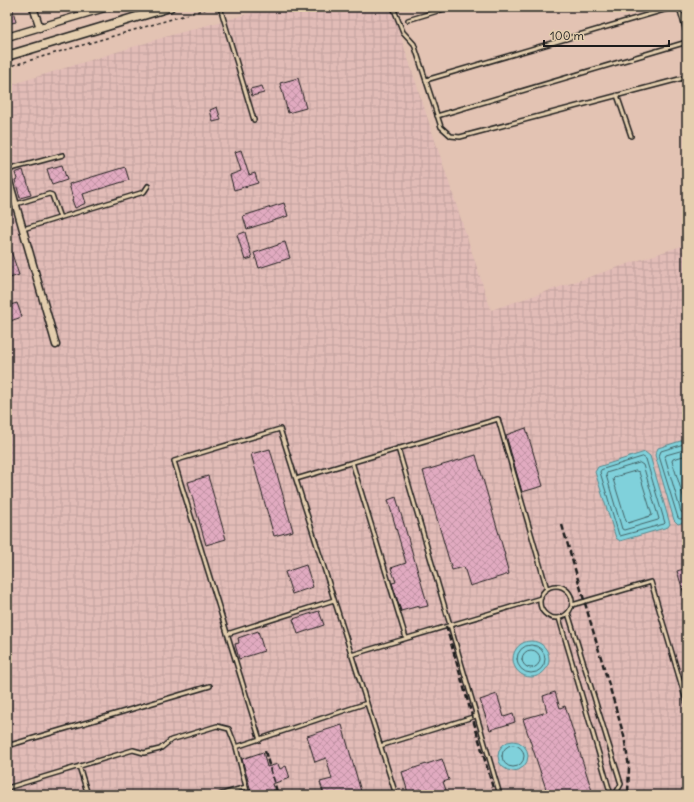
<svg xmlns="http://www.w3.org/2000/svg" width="694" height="802" font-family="Delius,sans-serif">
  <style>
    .industrial { fill: url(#industrial-grid) }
    .water { fill: #80d1db; stroke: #58898f }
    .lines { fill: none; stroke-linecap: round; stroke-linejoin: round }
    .shore { stroke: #446468; stroke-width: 1 }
    .building { fill: url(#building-cross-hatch); stroke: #1c1c1c }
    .service-casing { stroke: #1c1c1c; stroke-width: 6 }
    .minor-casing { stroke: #1c1c1c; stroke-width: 9 }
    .tertiary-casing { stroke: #1c1c1c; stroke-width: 11 }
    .path { stroke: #1c1c1c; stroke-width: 1.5; stroke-dasharray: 3 3; stroke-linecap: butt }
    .service { stroke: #e4ceae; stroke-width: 3 }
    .minor { stroke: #e4ceae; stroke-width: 6 }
    .tertiary { stroke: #e4ceae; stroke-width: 8 }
    .rail { stroke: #1c1c1c; stroke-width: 2.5; stroke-dasharray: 6 3; stroke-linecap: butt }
  </style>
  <defs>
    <pattern id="industrial-grid" width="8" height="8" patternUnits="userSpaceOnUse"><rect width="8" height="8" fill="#e2bcb7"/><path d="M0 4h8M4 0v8" fill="none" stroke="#c1a19d"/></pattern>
    <pattern id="building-cross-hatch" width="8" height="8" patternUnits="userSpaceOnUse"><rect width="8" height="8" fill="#e1aac0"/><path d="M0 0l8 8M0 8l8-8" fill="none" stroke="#c092a4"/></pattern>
  </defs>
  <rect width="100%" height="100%" fill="#e3c3b3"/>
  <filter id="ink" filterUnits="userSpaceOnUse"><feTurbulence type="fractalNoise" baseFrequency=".025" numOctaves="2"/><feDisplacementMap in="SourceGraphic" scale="8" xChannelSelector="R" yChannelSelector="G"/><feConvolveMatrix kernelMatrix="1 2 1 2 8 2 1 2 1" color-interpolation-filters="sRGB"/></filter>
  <g filter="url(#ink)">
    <path class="industrial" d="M273 7H391L491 310 687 244V795H7V86L168 36Z"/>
    <path class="water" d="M687 439V521L678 524 674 520 655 455 658 448Z
      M645 452 650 456 670 524 668 527 620 541 616 538 595 472 598 467Z
      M513 659a18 18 0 1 1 36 0a18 18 0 1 1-36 0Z
      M498 756a15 15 0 1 1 30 0a15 15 0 1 1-30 0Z"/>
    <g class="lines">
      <path class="shore" d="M687 443 661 451 659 456 678 518 680 519 687 518
        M687 449 666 455 665 457 681 512 683 513H687
        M687 455 673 459 672 461 686 505 687 507
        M643 457 646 459 665 523 664 524 620 536 619 535 600 472 601 470Z
        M640 463 643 465 659 519 658 520 624 530 622 529 606 475 607 473Z
        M636 471 639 472 652 515 650 516 628 523 626 521 613 479 615 477Z
        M517 659a14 14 0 1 1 28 0a14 14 0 1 1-28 0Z
        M522 659a9 9 0 1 1 18 0a9 9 0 1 1-18 0Z
        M502 756a11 11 0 1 1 22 0a11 11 0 1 1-22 0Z"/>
    </g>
    <path class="building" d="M12 7 16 22 7 24V8Z
      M298 78 306 108 288 113 280 83Z
      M262 86 264 93 252 96 250 89Z
      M217 107 221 120 213 122 210 110Z
      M241 150 249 175 255 173 258 183 234 190 230 175 241 171 235 152Z
      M62 165 67 180 52 185 47 169Z
      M125 167 129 180 83 194 86 203 75 208 72 200 73 199 69 184Z
      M23 170 25 177H26L31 195 20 198 15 180 17 179 15 173Z
      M284 203 288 216 247 229 243 216Z
      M245 232 252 258 245 260 237 235Z
      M7 242H8L19 275 7 279Z
      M285 242 290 258 259 268 254 253 278 245V244Z
      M17 303 22 317 7 322V306Z
      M526 428 543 486 522 492 506 435Z
      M270 449 293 531 274 536 251 454Z
      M476 455 505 555H504L509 574 470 586 464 567 452 570 423 471Z
      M208 476 226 539 206 545 188 482Z
      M396 497 428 606 419 608V606L401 611 392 583 396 582 391 568 406 563 388 500Z
      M306 565 313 587 292 594 285 572Z
      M687 568V597H685L677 571Z
      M319 611 324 625 298 634 293 619Z
      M258 631 264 651 239 659 235 644 239 643 238 638Z
      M555 692 560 708 565 706 592 791 579 795H548L523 719 547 712 543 696Z
      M497 694 504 717 513 714 515 722 490 730 480 700Z
      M342 725 362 795H324L320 782 332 779 326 758 315 762 307 736Z
      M263 752 267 767 278 764 280 769 286 766 290 778 272 784 276 795H252L242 759Z
      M442 759 449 780 443 782 448 795H422L421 789 408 793 402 772Z"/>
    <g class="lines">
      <defs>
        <path id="service" d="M220 7 254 120
          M393 7 403 32 414 44 441 127 451 136 460 137 687 77
          M679 7 687 35
          M408 20 451 7
          M426 80 674 7
          M617 95 631 136
          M437 116 687 42
          M7 170 63 155
          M16 204 49 194 52 195 60 218
          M23 229 144 192 148 186
          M398 448 500 795
          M352 462 406 638
          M296 479 498 419 547 589
          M540 602a16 16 0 1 1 32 0a16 16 0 1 1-32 0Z
          M572 605 651 582 687 704
          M568 613 621 784 615 795H613
          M559 618 611 795
          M227 634 334 600
          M351 655 541 598
          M260 740 174 461 280 429 396 795
          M7 746 210 686
          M380 746 476 716
          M236 747 248 795
          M79 766 88 795
          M7 788 133 750 144 753 160 749 171 740 217 726 229 729 236 747 367 703
          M219 795 246 787"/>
        <path id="minor" d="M33 7 40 28
          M7 37 108 7
          M7 174 56 345"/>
        <path id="tertiary" d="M7 56 170 7"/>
      </defs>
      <use href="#service" class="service-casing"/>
      <use href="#minor" class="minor-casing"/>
      <use href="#tertiary" class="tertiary-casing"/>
      <path class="path" d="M7 67 213 7"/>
      <use href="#service" class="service"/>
      <use href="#minor" class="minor"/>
      <use href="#tertiary" class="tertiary"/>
      <path class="rail" d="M562 525 624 736 629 767 628 795
        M446 626 495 795
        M265 751 278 795"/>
    </g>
  </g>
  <rect width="694" height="802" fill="none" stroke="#e4ceae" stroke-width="24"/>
  <rect x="12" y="12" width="670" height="778" fill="none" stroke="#1c1c1c" stroke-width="1.5" filter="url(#ink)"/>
  <path d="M544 40v6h125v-6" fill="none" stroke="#1c1c1c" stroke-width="2"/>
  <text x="550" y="40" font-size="12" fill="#1c1c1c" stroke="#e4ceae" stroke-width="3" paint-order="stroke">100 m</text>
</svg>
